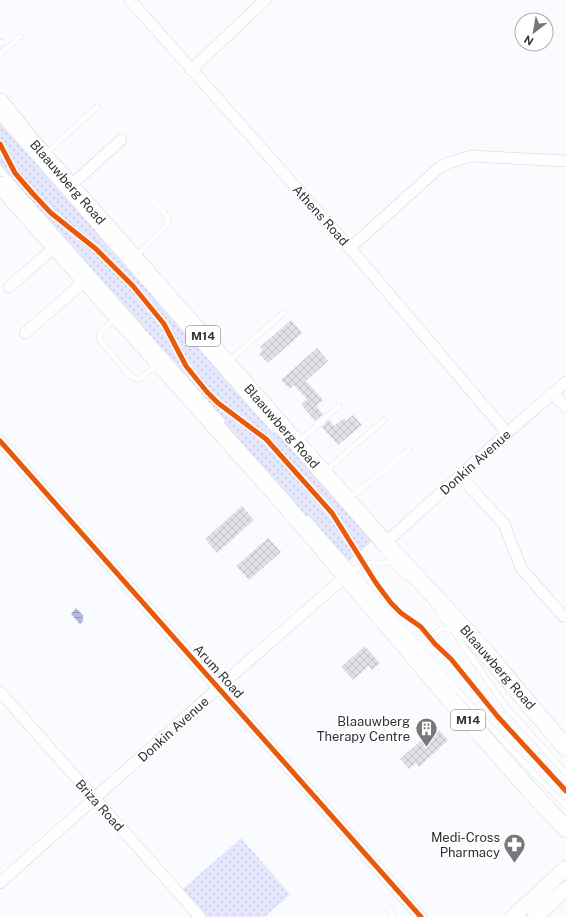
<svg xmlns="http://www.w3.org/2000/svg" width="566" height="917" font-family="'Public Sans',sans-serif">
  <style>
    .grass { fill: url(#grass-dots) }
    .water { fill: url(#water-rules) }
    .building { fill: url(#building-cross-hatch) }
    .lines { fill: none; stroke-linecap: round; stroke-linejoin: round }
    .lane-casing { stroke: #d4d6d8; stroke-width: 6 }
    .street-casing { stroke: #d4d6d8; stroke-width: 12 }
    .secondary-casing { stroke: #d4d6d8; stroke-width: 16 }
    .primary-casing { stroke: #d4d6d8; stroke-width: 18 }
    .lane { stroke: #fefeff; stroke-width: 5.5 }
    .street { stroke: #fefeff; stroke-width: 11 }
    .secondary { stroke: #fefeff; stroke-width: 15 }
    .primary { stroke: #fefeff; stroke-width: 17 }
    .cycleway-casing { stroke: #fff; stroke-width: 8 }
    .cycleway { stroke: #e8590c; stroke-width: 5 }
    .labels { text-anchor: middle; stroke-width: 3; stroke-linejoin: round; paint-order: stroke }
    .shield { fill: #fff; stroke: #6e6f71; stroke-width: 1 }
    .shield-label { font-size: 12px; font-weight: bold; fill: #303134 }
    .street-label { font-size: 13px; fill: #303134; stroke: #fff }
    .poi-label { font-size: 13px; fill: #303134; stroke: #fff; text-anchor: end }
  </style>
  <defs>
    <pattern id="grass-dots" width="8" height="8" patternUnits="userSpaceOnUse"><rect width="8" height="8" fill="#e5e7fd"/><path d="M2 2h.1M6 6h.1" fill="none" stroke="#c5c7d9" stroke-width="1.8" stroke-linecap="round"/></pattern>
    <pattern id="water-rules" width="6" height="5" patternUnits="userSpaceOnUse"><rect width="6" height="5" fill="#b5b9dd"/><path d="M0 2.5h6" fill="none" stroke="#9497b4"/></pattern>
    <pattern id="building-cross-hatch" width="8" height="8" patternUnits="userSpaceOnUse"><rect width="8" height="8" fill="#e0e1e4"/><path d="M0 0l8 8M0 8l8-8" fill="none" stroke="#c0c2c4"/></pattern>
  </defs>
  <rect width="100%" height="100%" fill="#fafbfe"/>
  <path class="grass" d="M0 122 47 172 372 541 347 563 0 165Z
    M241 838 290 894 265 917H207L183 889Z"/>
  <path class="water" d="M76 608 83 615V621L80 624 71 614Z"/>
  <path class="building" d="M291 320 302 333 268 363 259 354 263 350 260 347Z
    M317 348 328 361 306 381 323 400 316 406 323 414 315 421 301 404 307 399 294 385 290 389 281 380Z
    M353 415 362 425 338 445 322 427 329 420 334 426 344 418 346 421Z
    M242 506 254 520 217 553 205 539Z
    M268 538 281 552 249 580 236 566Z
    M365 646 380 663 372 670 369 666 353 680 341 667Z
    M429 729 434 735 439 730 448 740 419 767 416 763 409 769 400 759 424 738 422 736Z"/>
  <g class="lines">
    <defs>
      <path id="lane" d="M0 43 2 42
        M0 54 20 37
        M0 118 274 430
        M45 154 97 107
        M0 169 222 421
        M136 256 168 224C169 215 159 208 153 202
        M116 317 101 332 99 339 130 376 138 380 158 365
        M228 362 283 313
        M299 441 339 406
        M324 472 384 420
        M349 499 409 450
        M308 519C393 616 475 715 566 806
        M384 553 405 577
        M351 571 353 569 370 563H392
        M438 612 452 629
        M450 626 506 707 566 773
        M421 649 430 637 441 629H452
        M390 910 394 917"/>
      <path id="street" d="M130 0 350 248 507 433
        M191 70 265 0
        M70 186 121 140
        M350 248 440 167 448 163 471 156 566 161
        M9 287 56 246
        M25 333 86 280
        M552 393 566 407
        M0 441 421 917
        M460 476 504 524 521 568 563 616
        M385 543 507 433 566 382
        M0 692 200 917
        M0 883 219 687 346 576"/>
      <path id="secondary" d="M513 917 566 868
        M535 917 566 889"/>
      <path id="primary" d="M0 102 33 143 385 543 481 647 566 748
        M0 185 283 502 449 698 527 787 566 829"/>
    </defs>
    <use href="#lane" class="lane-casing"/>
    <use href="#street" class="street-casing"/>
    <use href="#secondary" class="secondary-casing"/>
    <use href="#primary" class="primary-casing"/>
    <use href="#lane" class="lane"/>
    <use href="#street" class="street"/>
    <use href="#secondary" class="secondary"/>
    <use href="#primary" class="primary"/>
    <defs>
      <path id="cycleway" d="M0 144 15 173 33 194 51 213 96 249 133 286 164 324 186 366 207 392 218 403 266 439 332 513 376 583 391 603 401 613 421 627 435 644 451 659 498 717 566 791
        M0 441 421 917"/>
    </defs>
    <use href="#cycleway" class="cycleway-casing"/>
    <use href="#cycleway" class="cycleway"/>
  </g>
  <defs>
    <symbol id="building-pin" viewBox="-11 -11 22 30"><path d="M0 17L-7.5 6A9.5 9.5 0 1 1 7.5 6Z" fill="#77787b" stroke="#fff"/><path d="M-4-6H4V6H1V3H-1V6H-4ZM-2.5-4.3h1.7v1.8h-1.7ZM.8-4.3h1.7v1.8H.8ZM-2.5-1h1.7V.8h-1.7ZM.8-1h1.7V.8H.8Z" fill="#fff"/></symbol>
    <symbol id="pharmacy-pin" viewBox="-11 -11 22 30"><path d="M0 17L-7.5 6A9.5 9.5 0 1 1 7.5 6Z" fill="#77787b" stroke="#fff"/><path d="M-2-6h4v4h4v4h-4v4h-4v-4h-4v-4h4Z" fill="#fff"/></symbol>
  </defs>
  <g fill-rule="evenodd">
    <use href="#building-pin" x="414" y="716" width="25" height="34"/>
    <use href="#pharmacy-pin" x="502" y="832" width="25" height="34"/>
  </g>
  <g class="labels">
    <g class="shield">
      <rect x="186" y="326" width="34" height="20" rx="3"/>
      <rect x="451" y="710" width="34" height="20" rx="3"/>
    </g>
    <g class="shield-label">
      <text x="203" y="340">M14</text>
      <text x="468" y="724">M14</text>
    </g>
    <g class="street-label">
      <text transform="translate(68 182) rotate(49)" y="5">Blaauwberg Road</text>
      <text transform="translate(321 215) rotate(48)" y="5">Athens Road</text>
      <text transform="translate(282 426) rotate(49)" y="5">Blaauwberg Road</text>
      <text transform="translate(475 462) rotate(-42)" y="5">Donkin Avenue</text>
      <text transform="translate(498 667) rotate(49)" y="5">Blaauwberg Road</text>
      <text transform="translate(219 671) rotate(48)" y="5">Arum Road</text>
      <text transform="translate(173 729) rotate(-42)" y="5">Donkin Avenue</text>
      <text transform="translate(100 805) rotate(48)" y="5">Briza Road</text>
    </g>
    <g class="poi-label">
      <text x="410" y="726">Blaauwberg<tspan x="410" dy="15">Therapy Centre</tspan></text>
      <text x="500" y="842">Medi-Cross<tspan x="500" dy="15">Pharmacy</tspan></text>
    </g>
  </g>
  <g transform="translate(534 32) rotate(211)"><circle r="19" fill="#ffffff" stroke="#acadae"/>
  <path d="M0-3L7 15L0 10L-7 15Z" fill="#77787b"/>
  <text y="-6" font-size="11" font-weight="bold" text-anchor="middle" fill="#303134">N</text>
  </g>
</svg>
